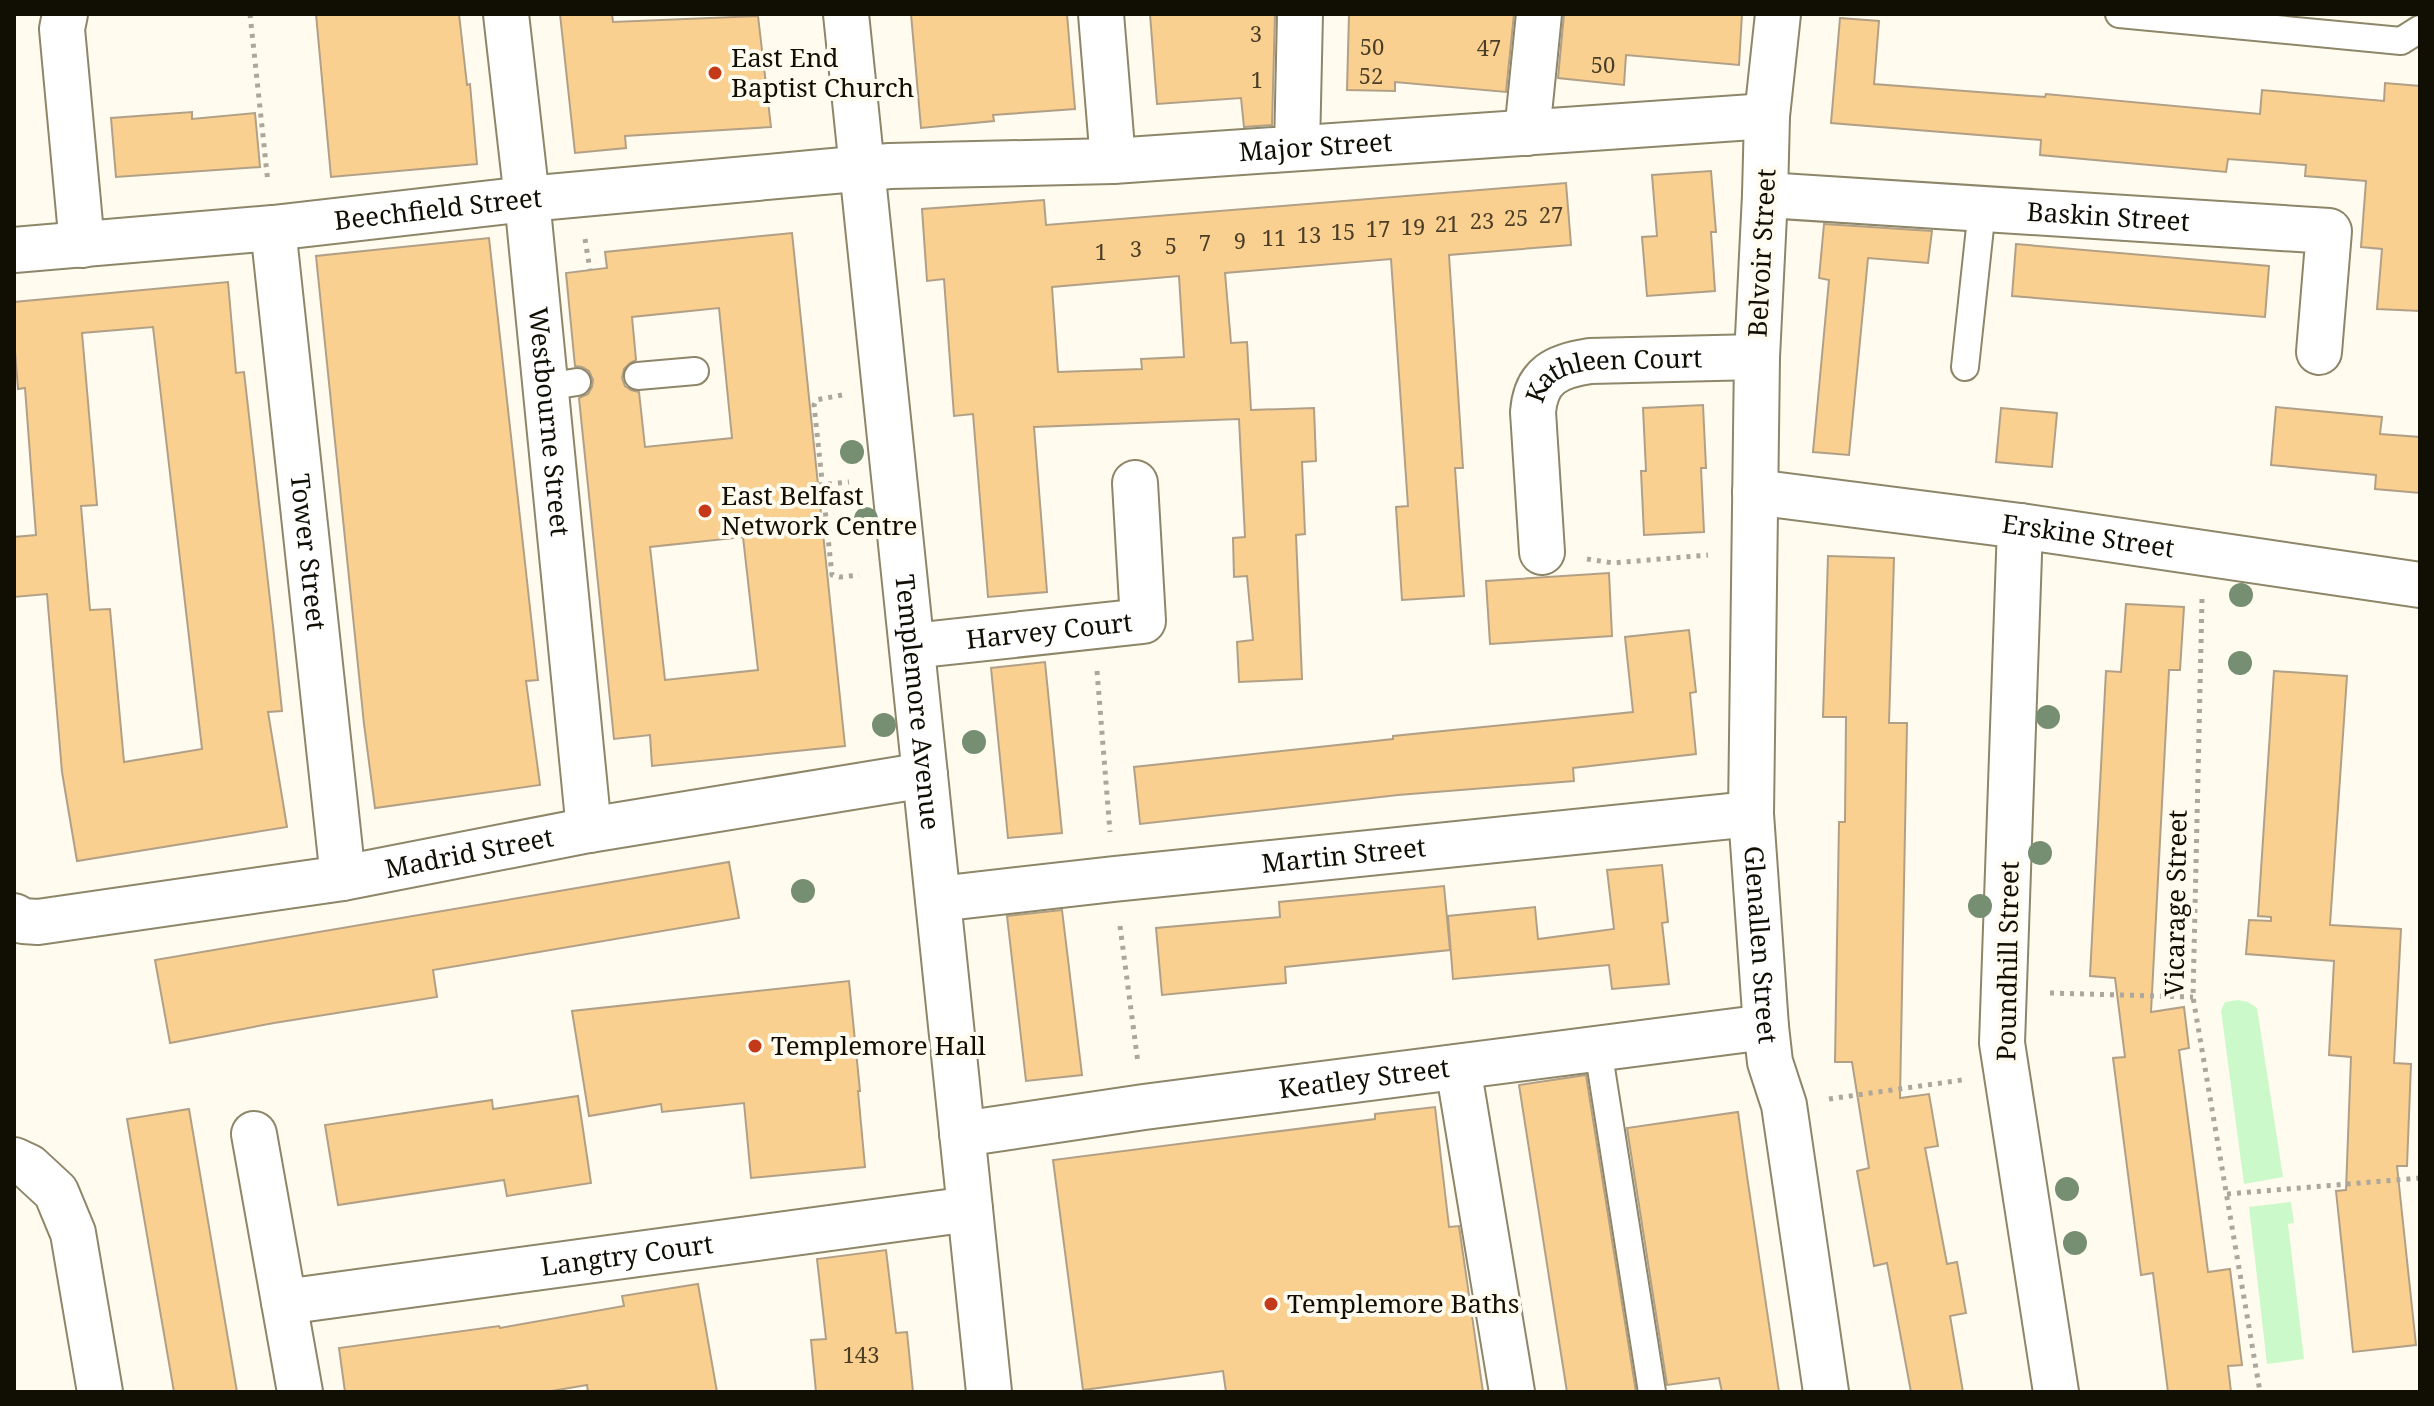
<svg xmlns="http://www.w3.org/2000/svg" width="2434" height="1406" font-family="'Noto Serif',serif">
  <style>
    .green { fill: #cbf9ca }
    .building { fill: #fad091; stroke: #b2a086; stroke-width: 2; fill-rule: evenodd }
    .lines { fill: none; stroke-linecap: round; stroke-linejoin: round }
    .service-casing { stroke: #8e8669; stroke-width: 30 }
    .minor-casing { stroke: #8e8669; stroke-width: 48 }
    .tertiary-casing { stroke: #8e8669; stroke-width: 48 }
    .path { stroke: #aba79c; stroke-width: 5; stroke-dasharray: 4 6; stroke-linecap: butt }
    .service { stroke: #fff; stroke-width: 26 }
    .minor { stroke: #fff; stroke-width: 44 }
    .tertiary { stroke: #fff; stroke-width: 44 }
    .tree { fill: #768f72 }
    .poi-dot { fill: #c3391a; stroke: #fffbef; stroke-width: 3 }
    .labels { text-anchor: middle; stroke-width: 8; stroke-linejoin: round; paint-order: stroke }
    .number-label { font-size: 22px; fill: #4b3e27 }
    .poi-label { font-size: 26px; fill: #110e04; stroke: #fffbef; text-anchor: start }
    .street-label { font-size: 26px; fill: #110e04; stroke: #fffbef }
  </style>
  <rect width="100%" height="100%" fill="#fffbef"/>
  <path class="green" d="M2238 1000 2248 1002 2257 1008 2283 1177 2244 1184 2221 1010 2225 1002Z
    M2291 1202 2294 1223 2288 1224 2304 1359 2267 1364 2249 1207Z"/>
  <path class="building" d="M316 14H459L467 85 470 84 477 164 331 177Z
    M560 14H612L613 22 758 16 771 127 625 136 626 148 575 153Z
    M911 14H1067L1075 109 993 115 994 121 921 128Z
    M1150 14H1275L1272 125 1244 127 1241 98 1157 104Z
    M1349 14H1514L1506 92 1395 82V91L1347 90Z
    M1564 14H1742L1739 65 1626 55 1624 85 1558 78Z
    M1840 18 1879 21 1874 84 2045 97 2046 94 2260 114 2262 90 2384 101 2385 83 2420 86V311L2377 309 2382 249 2361 247 2366 181 2305 176 2306 165 2228 159 2226 172 2040 155 2041 140 1831 123Z
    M192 112V119L255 113 260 167 116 177 111 118Z
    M1711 171 1716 232H1711L1715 291 1647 296 1642 237 1657 236 1652 175Z
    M1566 183 1571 245 1449 255 1463 468H1455L1464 596 1402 600 1396 507 1408 506 1391 259 1225 273 1231 343 1247 342 1251 410 1314 408 1316 461 1302 462 1305 534 1296 535 1302 679 1239 682 1237 642 1253 640 1247 576 1234 577 1233 538 1245 537 1239 419 1034 427 1047 592 988 597 973 414 954 416 944 279 927 281 922 209 1044 200 1046 225ZM1179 276 1184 357 1141 359 1142 369 1058 372 1052 287Z
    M1824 224 1932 231 1928 263 1868 258 1849 455 1813 452 1829 280 1819 278Z
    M792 233 845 746 652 766 650 735 614 739 579 398 588 394 592 387 593 380 589 371 582 367 575 366 566 273 607 268 605 252ZM719 308 732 438 645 447 639 392 631 390 625 386 622 378 624 369 630 363 636 360 632 317ZM743 537 758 670 665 680 650 547Z
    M489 238 538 680 526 681 540 785 375 808 364 724 316 256Z
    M2016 244 2269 266 2265 317 2012 296Z
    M228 282 236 373 244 372 273 626 282 711 268 712 287 827 77 861 62 772 47 594 14 597V537L36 535 25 388 18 389 14 339V302ZM153 327 202 749 124 762 110 609 90 610 81 506 97 505 82 333Z
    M1703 405 1706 468H1701L1704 532 1644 535 1641 471H1646L1643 408Z
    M2276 407 2382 417 2380 434 2420 437V493L2375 489 2376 475 2271 465Z
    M2001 408 2057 413 2052 467 1996 462Z
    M1828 556 1894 558 1889 723H1907L1900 1098 1929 1094 1938 1146 1925 1148 1947 1264 1957 1262 1966 1313 1950 1316 1963 1392H1911L1887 1263 1874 1266 1857 1171 1869 1168 1852 1062H1835L1839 822H1845L1846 717H1823Z
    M1609 573 1612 636 1490 644 1486 581Z
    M2126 604 2184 607 2180 670H2169L2151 1012 2184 1007 2189 1048 2179 1050 2208 1272 2230 1269 2242 1365 2228 1366 2231 1392H2168L2153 1273 2141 1275 2113 1058 2125 1057 2115 978 2090 976 2106 671 2121 672Z
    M1689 630 1696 692 1690 693 1696 754 1573 768 1574 781 1398 795 1140 824 1134 767 1393 739V736L1633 712 1625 637Z
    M1045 662 1062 833 1008 838 991 668Z
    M2274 671 2347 676 2330 925 2401 929 2394 1063 2411 1064 2407 1166H2397L2416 1345 2353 1352 2336 1191 2346 1190 2351 1057 2329 1055 2334 961 2246 954 2249 920 2271 921V917L2258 916Z
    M729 862 739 918 433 970 437 997 274 1023 170 1043 155 960Z
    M1662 865 1668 922 1662 923 1669 984 1612 989 1609 965 1453 979 1448 916 1535 907 1538 939 1614 929 1607 870Z
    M1444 886 1450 950 1285 967 1286 983 1162 995 1156 928 1280 917 1279 902Z
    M1062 910 1082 1075 1026 1081 1007 916Z
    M849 981 860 1091H858L865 1167 751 1178 744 1103 662 1112 661 1104 589 1116 572 1011Z
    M1586 1075 1636 1392H1567L1559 1341 1519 1085Z
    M578 1096 591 1183 507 1196 504 1180 338 1205 325 1125 492 1100 493 1109Z
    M1435 1107 1449 1227 1459 1226 1483 1392H1226L1223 1371 1083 1390 1053 1160 1375 1119V1114Z
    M189 1109 237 1392H174L127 1119Z
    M1738 1112 1747 1176 1779 1392H1722L1719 1378 1667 1385 1627 1128Z
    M886 1250 896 1333 907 1332 913 1392H816L811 1340 826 1339 817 1259Z
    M698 1284 717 1392H588L587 1385 546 1392H345L339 1348 499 1326 500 1328 624 1306 622 1296Z"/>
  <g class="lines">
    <defs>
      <path id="service" d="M2119 14 2401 41 2420 29
        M1965 367 1982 209
        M638 376 695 371
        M546 387 577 382
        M1598 1049 1652 1392"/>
      <g id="minor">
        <path d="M65 14 62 29 82 245"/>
        <path id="s1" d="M506 14 527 199 589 830"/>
        <path d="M1101 14 1113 161"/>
        <path id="s2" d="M1778 14 1767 116 1765 195 1757 357 1751 814 1766 1027 1770 1062 1784 1105 1826 1392"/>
        <path d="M1527 133 1539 14"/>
        <path d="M1297 148 1300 14"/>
        <path id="s3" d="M1765 195 2329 231 2319 352"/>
        <path id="s4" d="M273 228 343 878"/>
        <path id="s5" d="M14 250 273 228 527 199 822 172 890 166 1113 161 1767 116"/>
        <path id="s6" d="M1755 492 2020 526 2420 585"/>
        <path d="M2020 526 2002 1043 2056 1392"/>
        <path id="s7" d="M1542 552 1533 412C1536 375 1557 366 1590 361L1757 357"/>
        <path id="s8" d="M912 646 1143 621 1135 483"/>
        <path id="s9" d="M938 899 1114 879 1751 814"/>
        <path id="s10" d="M14 916 23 921 38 922 343 878 589 830 925 775"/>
        <path d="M1458 1067 1512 1392"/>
        <path d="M254 1134 300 1392"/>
        <path id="s11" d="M962 1134 1144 1107 1766 1027"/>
        <path d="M14 1160 29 1167 56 1192 73 1233 100 1392"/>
        <path id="s12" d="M284 1302 970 1209"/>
      </g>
      <g id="tertiary">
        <path id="s13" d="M846 14 989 1392"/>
      </g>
    </defs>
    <use href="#service" class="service-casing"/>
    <use href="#minor" class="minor-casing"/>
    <use href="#tertiary" class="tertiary-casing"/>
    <path class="path" d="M250 14 268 183
      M585 239 590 270
      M842 395 816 400 814 405 832 575 840 577 859 575
      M818 485 849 482
      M1587 559 1613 563 1708 555
      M2202 599 2193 997 2260 1392
      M1097 671 1110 832
      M1120 926 1138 1063
      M2050 993 2193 997
      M1829 1099 1962 1080
      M2227 1194 2420 1178"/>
    <use href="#service" class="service"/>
    <use href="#minor" class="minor"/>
    <use href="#tertiary" class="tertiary"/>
  </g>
  <g class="tree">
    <circle cx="852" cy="452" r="12"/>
    <circle cx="866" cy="519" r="12"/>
    <circle cx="2241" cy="595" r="12"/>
    <circle cx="2240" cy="663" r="12"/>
    <circle cx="2048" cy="717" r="12"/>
    <circle cx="884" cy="725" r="12"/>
    <circle cx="974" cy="742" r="12"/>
    <circle cx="2040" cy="853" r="12"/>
    <circle cx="803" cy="891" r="12"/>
    <circle cx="1980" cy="906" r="12"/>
    <circle cx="2067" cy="1189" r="12"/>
    <circle cx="2075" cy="1243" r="12"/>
  </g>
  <g class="poi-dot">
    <circle cx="715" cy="73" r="8"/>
    <circle cx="705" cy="511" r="8"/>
    <circle cx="755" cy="1046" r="8"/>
    <circle cx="1271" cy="1304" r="8"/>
  </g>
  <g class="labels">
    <g class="number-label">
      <text x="1256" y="42">3</text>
      <text x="1372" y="55">50</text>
      <text x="1489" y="56">47</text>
      <text x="1603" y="73">50</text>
      <text x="1371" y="84">52</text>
      <text x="1257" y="88">1</text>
      <text x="1551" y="223">27</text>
      <text x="1516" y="226">25</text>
      <text x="1482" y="229">23</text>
      <text x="1447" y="232">21</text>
      <text x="1413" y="235">19</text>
      <text x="1378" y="237">17</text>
      <text x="1343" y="240">15</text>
      <text x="1309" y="243">13</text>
      <text x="1274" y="246">11</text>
      <text x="1240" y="249">9</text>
      <text x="1205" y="251">7</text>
      <text x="1171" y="254">5</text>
      <text x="1136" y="257">3</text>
      <text x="1101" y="260">1</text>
      <text x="861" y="1363">143</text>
    </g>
    <g class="poi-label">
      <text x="731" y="67">East End<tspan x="731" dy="30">Baptist Church</tspan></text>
      <text x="721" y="505">East Belfast<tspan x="721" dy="30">Network Centre</tspan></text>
      <text x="771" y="1055">Templemore Hall</text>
      <text x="1287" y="1313">Templemore Baths</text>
    </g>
    <g class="street-label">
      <text dy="9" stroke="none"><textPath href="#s5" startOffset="1306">Major Street</textPath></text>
      <text dy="9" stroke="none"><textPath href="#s5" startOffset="426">Beechfield Street</textPath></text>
      <text dy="9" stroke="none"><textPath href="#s3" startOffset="344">Baskin Street</textPath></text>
      <text transform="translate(1762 253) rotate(-87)" y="9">Belvoir Street</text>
      <text dy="9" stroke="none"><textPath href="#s7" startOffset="244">Kathleen Court</textPath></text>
      <text dy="9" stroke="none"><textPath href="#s1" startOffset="410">Westbourne Street</textPath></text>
      <text dy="9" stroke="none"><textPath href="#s6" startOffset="336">Erskine Street</textPath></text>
      <text dy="9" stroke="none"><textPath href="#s4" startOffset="326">Tower Street</textPath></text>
      <text dy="9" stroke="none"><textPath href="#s8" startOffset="138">Harvey Court</textPath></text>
      <text dy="9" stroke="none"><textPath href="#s13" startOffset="692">Templemore Avenue</textPath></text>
      <text dy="9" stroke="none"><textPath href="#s10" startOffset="462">Madrid Street</textPath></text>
      <text dy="9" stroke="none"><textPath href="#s9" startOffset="408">Martin Street</textPath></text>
      <text transform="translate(2176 903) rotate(-89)" y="9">Vicarage Street</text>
      <text dy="9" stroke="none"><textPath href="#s2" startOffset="932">Glenallen Street</textPath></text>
      <text transform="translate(2008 961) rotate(-89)" y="9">Poundhill Street</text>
      <text dy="9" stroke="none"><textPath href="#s11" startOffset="406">Keatley Street</textPath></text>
      <text dy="9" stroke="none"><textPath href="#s12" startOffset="346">Langtry Court</textPath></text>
    </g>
  </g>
  <rect width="2434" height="1406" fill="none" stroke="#110e04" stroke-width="32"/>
</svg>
